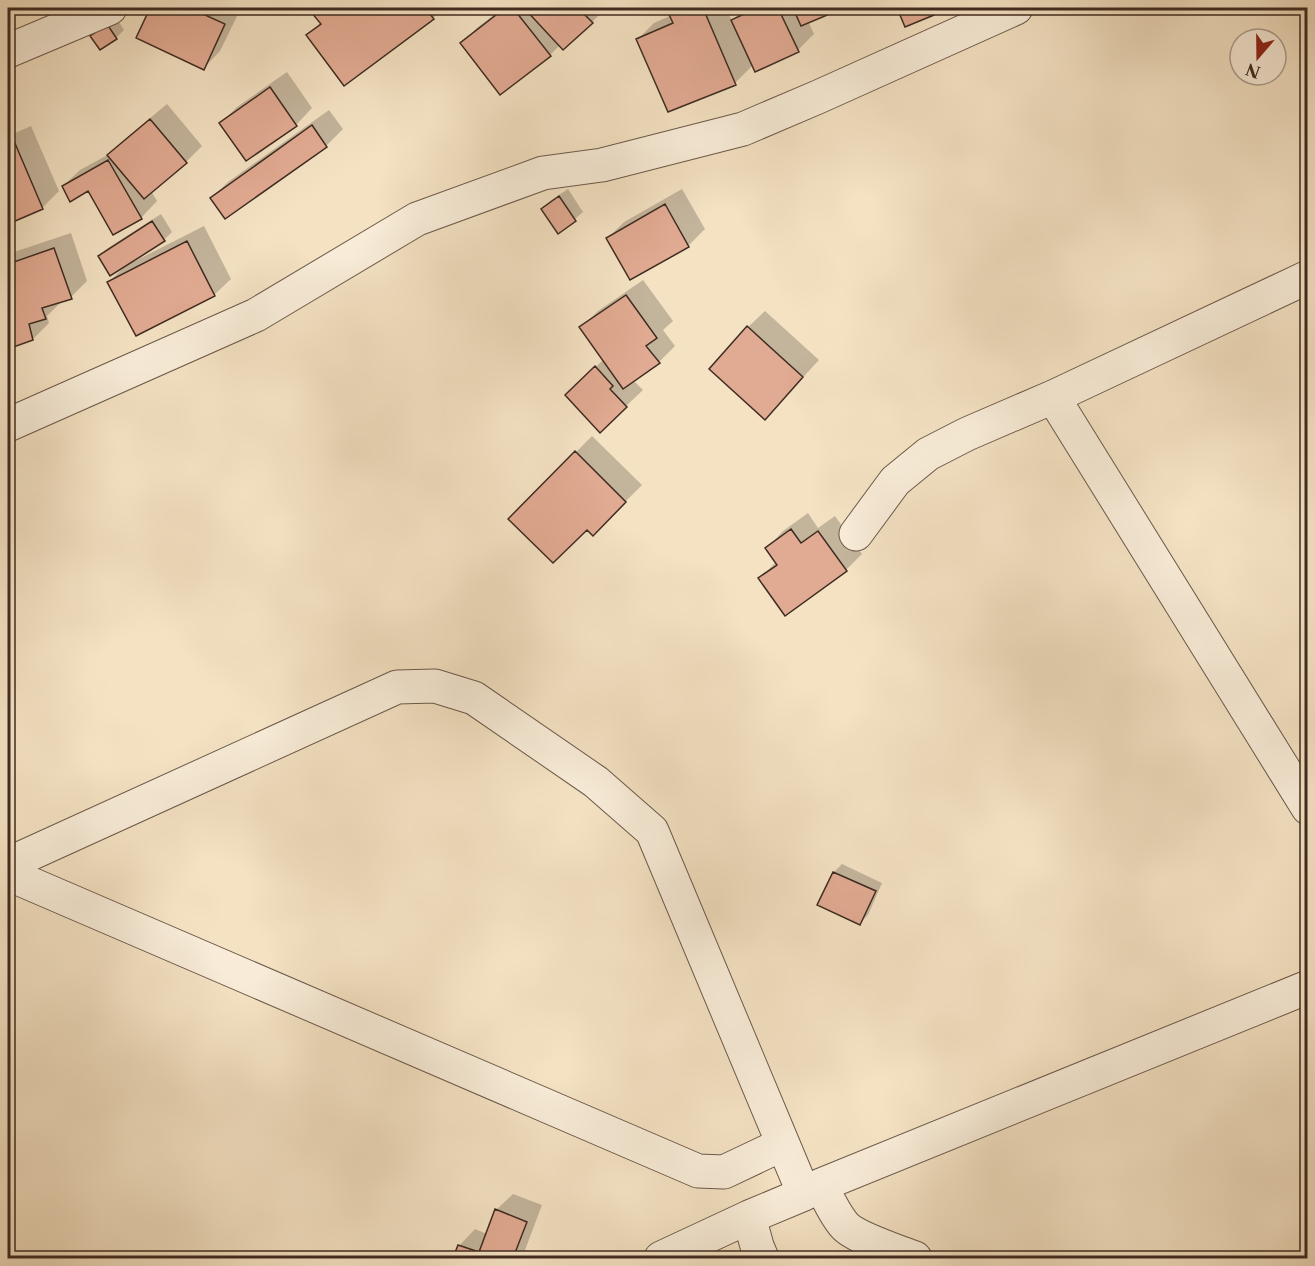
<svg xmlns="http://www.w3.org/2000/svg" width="1315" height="1266" font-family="'Libre Caslon Text',serif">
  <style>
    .shadow { fill: #0003 }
    .building { fill: #e1aa92; stroke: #3e2b21; stroke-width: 1.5 }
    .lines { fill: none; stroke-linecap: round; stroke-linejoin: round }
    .street-casing { stroke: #6c594a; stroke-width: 35 }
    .street { stroke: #f8ecd8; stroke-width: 33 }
  </style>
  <rect width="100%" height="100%" fill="#f4e2c3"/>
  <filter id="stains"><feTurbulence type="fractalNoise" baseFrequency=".00333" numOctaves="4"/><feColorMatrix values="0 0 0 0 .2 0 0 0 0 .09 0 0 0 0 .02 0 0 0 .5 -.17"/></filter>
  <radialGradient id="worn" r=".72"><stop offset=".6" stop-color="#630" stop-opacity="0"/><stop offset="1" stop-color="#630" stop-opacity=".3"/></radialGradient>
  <path class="shadow" d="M151 8H241L220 51 204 68 138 38Z
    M318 8H444L433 18 308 35 321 22 313 12Z
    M503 8H606L592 22 560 45 550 55 462 43 478 27Z
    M669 8H726L732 21 745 8H840L808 21 814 34 798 50 753 65 735 83 638 39 654 23 672 15Z
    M898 8H940L933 14 906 25Z
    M112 11 124 30 116 38 100 48 97 31Z
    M287 72 312 108 296 125 221 123 237 107Z
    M167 104 202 146 186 162 151 191 157 201 141 218 89 189 63 186 80 170 113 152 125 139Z
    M329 110 343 129 326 146 226 217 212 198 228 182Z
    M31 126 59 191 43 207 8 222V136Z
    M568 189 583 212 575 219 559 231 543 209 550 201Z
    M682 189 705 229 688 246 608 238 624 222Z
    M161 214 172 232 164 240 134 259 135 261 204 226 231 279 214 295 109 282 125 266 100 256 108 248Z
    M71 233 87 281 71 297 62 301 47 316 49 323 33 339 8 347V254Z
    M643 280 673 321 663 330 675 346 659 362 633 380 643 390 600 431 583 379 604 359 581 328 598 311Z
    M765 311 819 360 781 401 748 327Z
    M592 436 642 485 593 534 587 528 510 519Z
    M808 513 818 528 835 516 862 554 846 570 760 578 776 562 767 548 783 531Z
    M842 864 882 883 868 915 860 923 819 904 834 872Z
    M513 1194 542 1205 525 1250 548 1258H454L459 1246 475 1229 487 1234 496 1210Z"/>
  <path class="building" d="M150 8H190L225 24 204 70 136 38Z
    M317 8H425L434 19 344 86 306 35 321 24 311 12Z
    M505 8H513L551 56 500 95 460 43Z
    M524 8H578L593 23 563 50Z
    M666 8H703L736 85 668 112 636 39 673 23Z
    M757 8H778L799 52 755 72 731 20Z
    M793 8H844L801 26Z
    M897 8H931L934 15 905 27Z
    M103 18 117 39 100 50 90 36 96 32Z
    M270 87 297 126 246 161 219 123Z
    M150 119 187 163 144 199 107 155Z
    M312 125 327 147 225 219 210 198Z
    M14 141 43 209 8 224V144Z
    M108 160 142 219 113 235 88 191 70 202 62 186Z
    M559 196 576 221 558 234 541 209Z
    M665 204 689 247 630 280 606 238Z
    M152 221 165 241 110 276 98 256Z
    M187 241 215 296 136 336 107 282Z
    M54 248 72 299 42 308 46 319 29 324 33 340 8 349V264Z
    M626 295 657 338 646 346 660 363 623 389 579 327Z
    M747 326 803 377 765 420 709 369Z
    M595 366 613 386 610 389 627 407 600 433 565 395Z
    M575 451 626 502 593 536 587 530 553 563 508 519Z
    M791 529 801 543 818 531 847 571 785 616 758 578 777 565 765 548Z
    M833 872 876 891 860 925 817 905Z
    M495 1209 527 1222 513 1258H453L458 1245 479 1252Z"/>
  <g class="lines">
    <defs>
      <path id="street" d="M8 51 110 8
        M1053 397 1308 808
        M8 425 256 315 417 219 543 173 602 165 743 129 818 97 1016 8
        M856 534 895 481 928 454 967 434 1053 397 1308 277
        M8 864 397 687 435 686 474 698 596 782 652 831 804 1194
        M8 874 698 1171 724 1172 783 1144
        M821 1185C828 1199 835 1215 845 1226 855 1237 899 1252 915 1258
        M749 1217 757 1246 762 1258
        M661 1258 749 1217 804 1194 821 1185 1308 987"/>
    </defs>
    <use href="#street" class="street-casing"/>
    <use href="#street" class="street"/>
  </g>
  <rect width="1315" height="1266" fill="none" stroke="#f4e2c3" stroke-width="30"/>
  <rect x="9" y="9" width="1297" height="1248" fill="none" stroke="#3e2b21" stroke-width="3"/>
  <rect x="15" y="15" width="1285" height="1236" fill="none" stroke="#3e2b21" stroke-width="1.5"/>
  <g transform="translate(1258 57) rotate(200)"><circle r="28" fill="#f8ecd8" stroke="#ae9f8f" stroke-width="1.5"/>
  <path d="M0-4.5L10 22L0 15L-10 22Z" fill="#8f2418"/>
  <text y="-9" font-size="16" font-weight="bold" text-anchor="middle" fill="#3e2b21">N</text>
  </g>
  <rect width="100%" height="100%" filter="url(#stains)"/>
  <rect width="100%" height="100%" fill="url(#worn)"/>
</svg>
